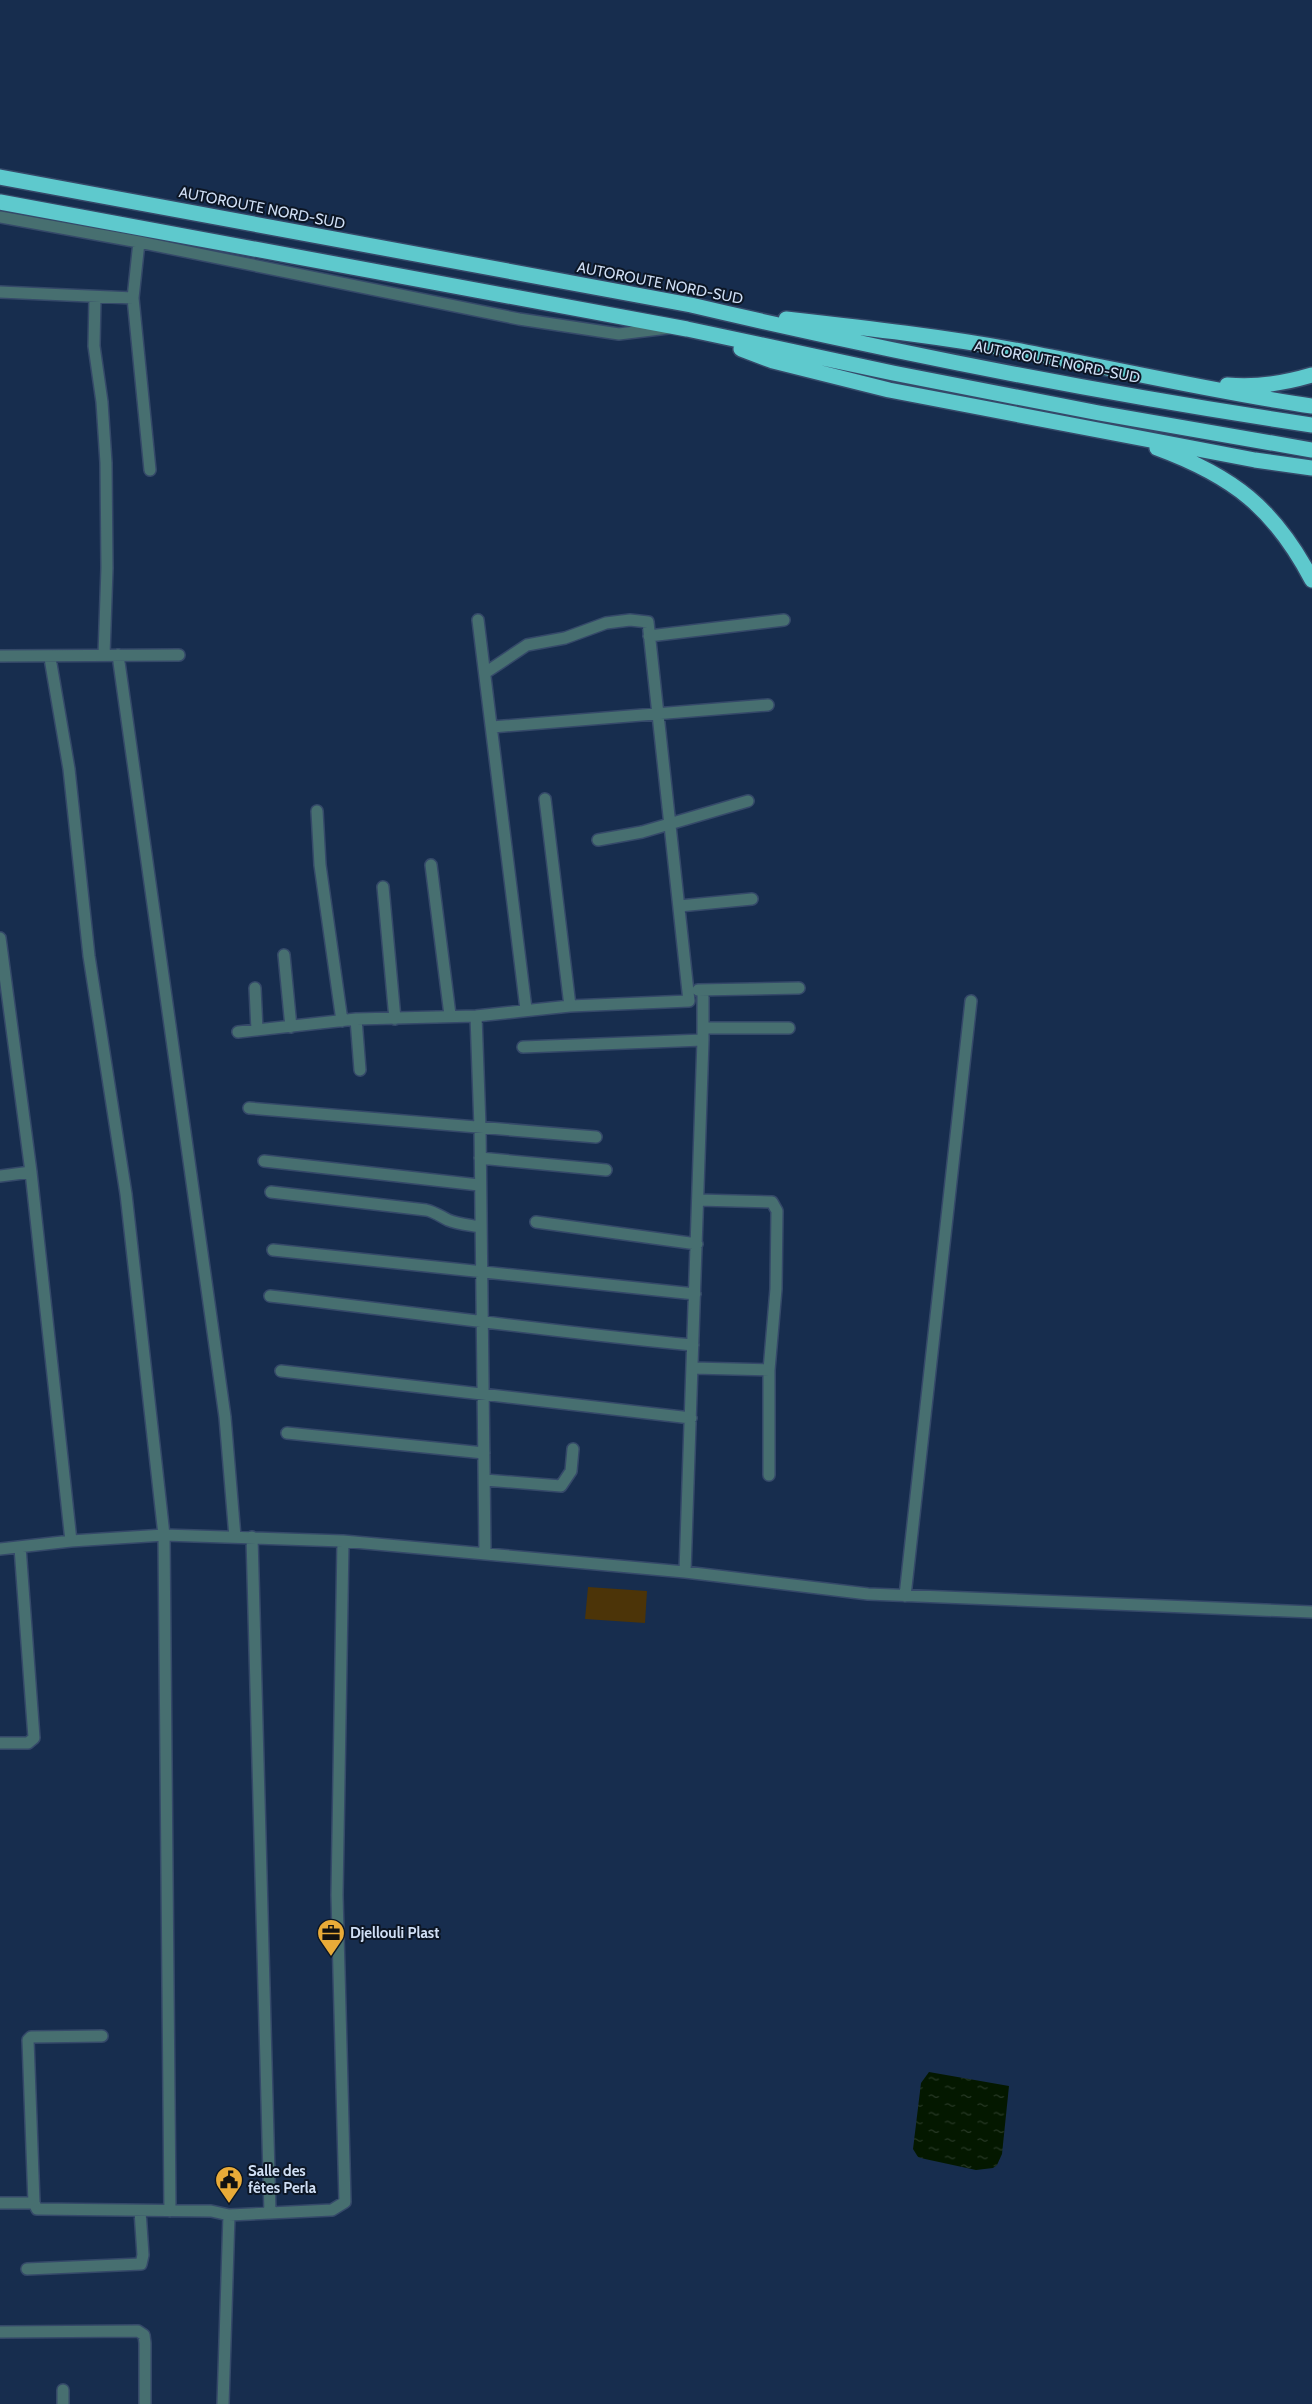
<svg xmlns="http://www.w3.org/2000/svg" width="1312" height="2404" font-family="Cabin,sans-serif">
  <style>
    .pitch { fill: #4c3408 }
    .water { fill: url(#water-ripples) }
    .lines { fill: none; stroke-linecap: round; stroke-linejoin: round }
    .minor-casing { stroke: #354969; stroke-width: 14 }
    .highway-casing { stroke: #354969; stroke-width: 18 }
    .minor { stroke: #476f70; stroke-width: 11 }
    .highway { stroke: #5ec9cd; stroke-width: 15 }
    .labels { text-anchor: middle; stroke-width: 4; stroke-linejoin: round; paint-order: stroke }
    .street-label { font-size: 15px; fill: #d0dff5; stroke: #0c1625 }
    .poi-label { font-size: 15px; font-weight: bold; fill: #d0dff5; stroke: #0c1625; text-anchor: start }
  </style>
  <defs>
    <pattern id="water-ripples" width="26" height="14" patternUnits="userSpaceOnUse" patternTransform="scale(1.25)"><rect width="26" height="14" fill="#041800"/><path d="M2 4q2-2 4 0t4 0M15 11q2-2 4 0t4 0" fill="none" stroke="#283926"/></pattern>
  </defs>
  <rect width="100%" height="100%" fill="#172d4e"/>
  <path class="pitch" d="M588 1587 647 1591 645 1623 585 1619Z"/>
  <path class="water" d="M929 2072 1009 2086 1002 2154 997 2165 993 2168 976 2170 925 2159 918 2157 913 2149 921 2083Z"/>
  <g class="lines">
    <defs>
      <path id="minor" d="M0 217 139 242 519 319 619 334 668 328
        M139 242 133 298 150 470
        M0 292 133 298
        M95 297 94 346 102 402 106 463 107 568 104 655
        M478 620 526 1009
        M649 636 784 620
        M118 655 225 1417 235 1537
        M0 656 179 655
        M50 658 69 769 89 956 126 1194 164 1535 170 2211
        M492 727 768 705
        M545 799 570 1006
        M317 811 320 865 342 1021
        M598 840 642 832 748 801
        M431 865 450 1015
        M383 887 395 1019
        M679 906 752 899
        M0 938 31 1172 71 1541
        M284 955 291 1027
        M255 988 257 1030
        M698 990 799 988
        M476 1016 480 1127 485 1554
        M356 1019 360 1070
        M703 1028H789
        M238 1032 356 1019 476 1016 570 1006 689 1001 648 622 630 620 606 623 565 638 527 645 485 673
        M523 1047 703 1040V990
        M249 1108 596 1137
        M480 1158 606 1170
        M264 1161 479 1185
        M0 1176 31 1172
        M271 1192 426 1210C435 1212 440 1216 448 1220 457 1224 470 1225 480 1227
        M698 1200 772 1202 777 1211 776 1289 769 1370V1475
        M536 1222 697 1244
        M273 1250 695 1294
        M270 1296C411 1312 552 1332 693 1345
        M693 1368 769 1370
        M281 1371 691 1418
        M287 1433 484 1453
        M485 1480 561 1486 571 1471 573 1449
        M252 1537 270 2213
        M0 1549 71 1541 164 1535 343 1541 685 1572 868 1594 1312 1612
        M685 1572 703 1040
        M905 1596 971 1001
        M0 1743H28L34 1738 20 1547
        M102 2036 31 2037 28 2040 34 2203 37 2209 211 2211 229 2215 332 2210 345 2202 337 1895 343 1541
        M0 2203H34
        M27 2269 141 2264 143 2255 140 2211
        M0 2332 138 2331 144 2335 145 2343V2404
        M63 2390V2404
        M223 2404 229 2215"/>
      <path id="highway" d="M0 177 691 305C896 353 1104 394 1312 425
        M0 202 687 329 893 373 1099 413 1312 450
        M786 319C866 328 946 337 1026 352 1121 370 1216 392 1312 406
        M741 349 773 361 889 390 1255 460 1312 468
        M1227 385C1256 388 1285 383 1312 375
        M1157 448C1233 476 1274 508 1312 580"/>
    </defs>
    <use href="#minor" class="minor-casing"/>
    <use href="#highway" class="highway-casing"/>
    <use href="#minor" class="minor"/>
    <use href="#highway" class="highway"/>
  </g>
  <defs>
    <symbol id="office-pin" viewBox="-11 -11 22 30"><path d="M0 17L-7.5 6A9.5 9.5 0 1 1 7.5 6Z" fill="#e9ab38" stroke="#0c1625"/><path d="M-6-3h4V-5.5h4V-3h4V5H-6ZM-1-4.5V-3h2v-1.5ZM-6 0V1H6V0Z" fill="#111"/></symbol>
    <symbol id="civic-pin" viewBox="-11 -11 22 30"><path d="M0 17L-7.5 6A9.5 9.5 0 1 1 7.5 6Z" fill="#e9ab38" stroke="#0c1625"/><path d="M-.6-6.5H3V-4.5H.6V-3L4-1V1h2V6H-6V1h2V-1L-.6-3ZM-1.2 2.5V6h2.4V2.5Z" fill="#111"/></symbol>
  </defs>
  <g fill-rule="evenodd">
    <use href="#office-pin" x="315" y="1917" width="32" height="43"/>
    <use href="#civic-pin" x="213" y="2164" width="32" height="43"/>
  </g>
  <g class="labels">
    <g class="street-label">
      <text transform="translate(262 208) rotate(11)" y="5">AUTOROUTE NORD-SUD</text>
      <text transform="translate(660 283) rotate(11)" y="5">AUTOROUTE NORD-SUD</text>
      <text transform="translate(1057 362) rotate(11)" y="5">AUTOROUTE NORD-SUD</text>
    </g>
    <g class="poi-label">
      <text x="350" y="1938">Djellouli Plast</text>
      <text x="248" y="2176">Salle des<tspan x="248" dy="17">fêtes Perla</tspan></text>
    </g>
  </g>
</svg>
